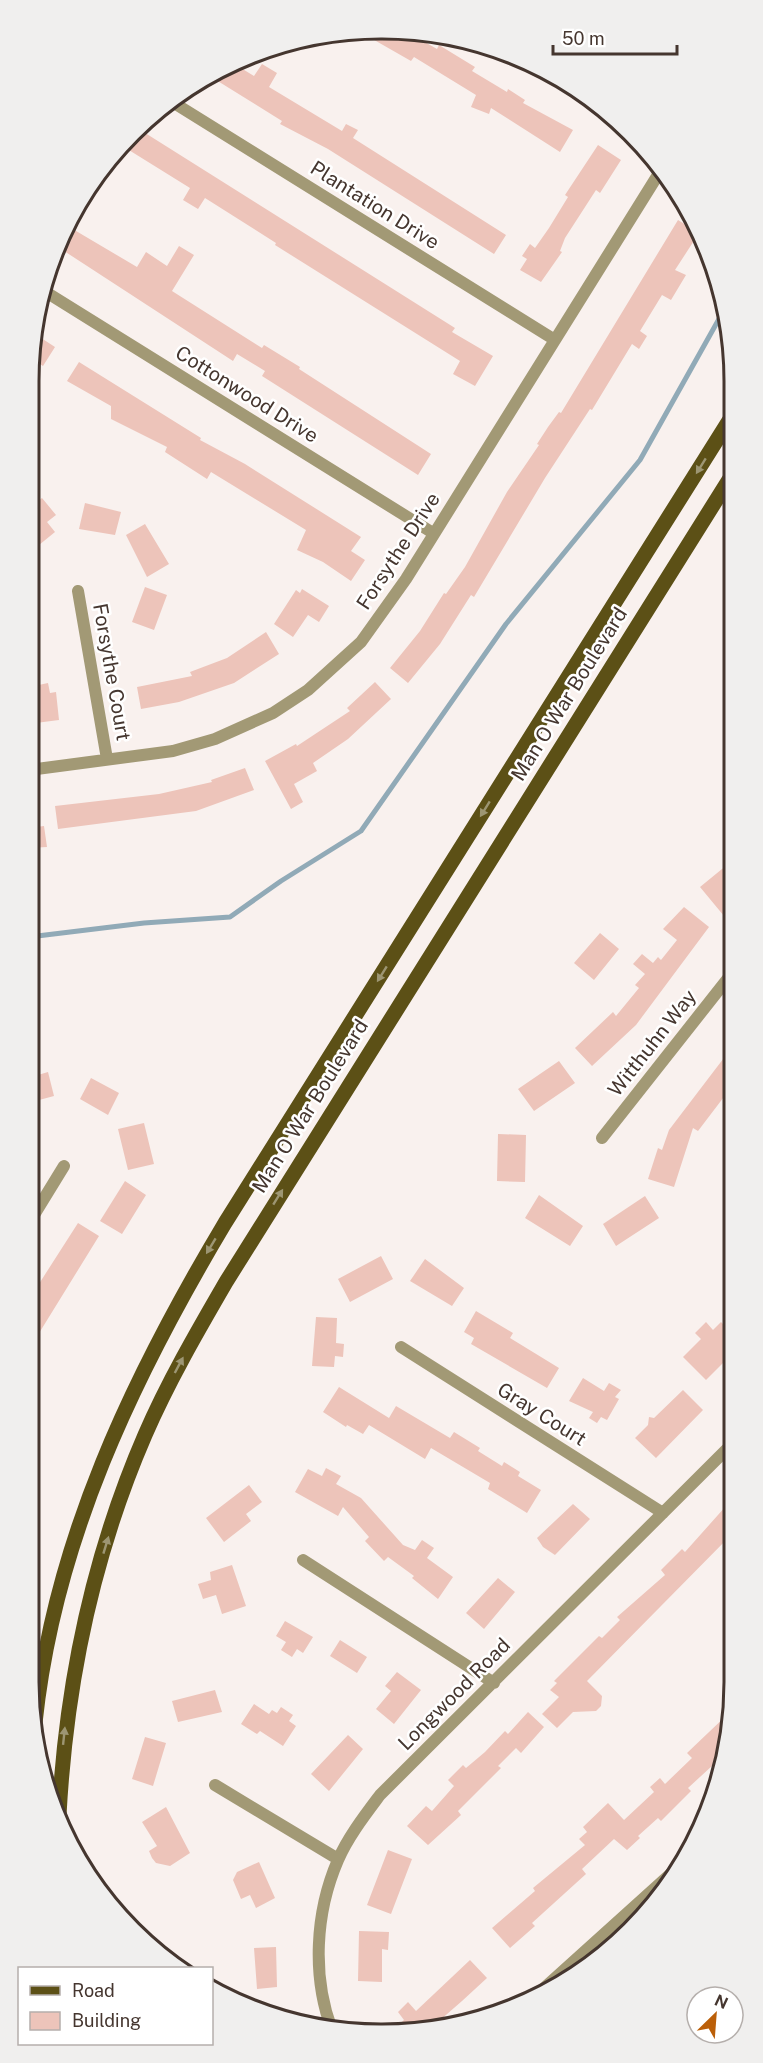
<svg xmlns="http://www.w3.org/2000/svg" width="763" height="2063" font-family="'Public Sans',sans-serif">
  <style>
    .lines { fill: none; stroke-linecap: round; stroke-linejoin: round }
    .stream { stroke: #91aab7; stroke-width: 5 }
    .building { fill: #edc4ba }
    .street { stroke: #a29975; stroke-width: 12 }
    .primary { stroke: #5c5016; stroke-width: 15 }
    .oneway { fill: #9d9673 }
    .labels { text-anchor: middle; stroke-width: 5; stroke-linejoin: round; paint-order: stroke }
    .street-label { font-size: 20px; fill: #45362f; stroke: #fff }
    .rim { fill: none; stroke: #45362f; stroke-width: 3 }
  </style>
  <rect width="100%" height="100%" fill="#f9f1ee"/>
  <g class="lines">
    <path class="stream" d="M29 937 144 923 230 917 281 881 361 831 506 624 640 460 724 310"/>
  </g>
  <path class="building" d="M362 33 416 37 437 49 439 45 475 67 472 71 507 92 508 89 525 100 523 103 573 130 560 152 491 108 489 114 471 107 476 95 414 57 411 61Z
    M262 64 277 73 269 87 342 131 346 124 358 130 353 138 506 235 494 254 328 149 280 124 282 121 208 75 236 65 254 76Z
    M142 131 455 328 452 332 493 356 475 386 453 374 460 361 275 245 276 243 205 198 198 209 183 200 190 188 124 147Z
    M598 145 621 160 600 193 596 190 565 238 560 251 562 252 541 282 520 270 527 259 522 256 530 244 535 248 549 228 568 197 565 195Z
    M678 220 699 233 675 270 686 275 671 300 662 295 640 331 647 336 639 349 632 344 592 410 590 409 545 478 474 597 471 595 440 644 408 683 390 668 420 631 444 593 446 594 465 567 507 492 539 445 537 444 548 427 559 412 561 413Z
    M71 228 137 267 146 252 167 266 179 246 194 255 172 291 262 348 264 345 300 367 299 369 431 454 418 475 262 376 265 371 237 354 233 361 61 249Z
    M35 334 55 347 43 366 32 359Z
    M79 362 201 438 200 440 245 464 361 537 351 551 365 560 351 581 323 562 297 550 306 530 211 472 207 479 165 452 167 447 111 419V406L67 381Z
    M42 498 56 515 47 522 55 532 28 554V508Z
    M85 503 121 512 115 535 79 529Z
    M145 524 169 564 147 577 126 535Z
    M145 587 167 595 154 630 132 622Z
    M302 589 329 606 319 622 308 615 293 637 274 624 296 590 300 593Z
    M266 632 279 654 234 683 179 702 141 709 137 687 192 676 190 672 227 658Z
    M375 682 391 699 348 739 313 763 317 771 294 784 303 802 291 809 265 761 296 744 297 746 350 711 347 708Z
    M48 683 50 693 56 692 59 720 28 724V695L35 694 34 686Z
    M245 768 254 790 196 811 58 829 55 806 159 794 212 782 211 780Z
    M44 826 47 847 29 848V828Z
    M733 860V908L724 916 700 887Z
    M684 907 709 927 636 1025 592 1066 575 1048 613 1012 616 1016 639 988 635 985 645 974 633 964 642 954 653 963 658 957 661 960 677 940 663 929Z
    M600 933 619 949 594 980 574 963Z
    M733 1046V1085L698 1131 693 1128 674 1187 648 1179 658 1148 662 1150 669 1130Z
    M559 1061 575 1083 534 1111 518 1089Z
    M48 1072 54 1096 28 1103V1078Z
    M91 1078 119 1093 108 1115 80 1099Z
    M144 1123 154 1164 128 1170 118 1129Z
    M498 1134 526 1135 525 1182 497 1181Z
    M125 1181 146 1195 122 1234 100 1221Z
    M539 1195 583 1226 570 1246 525 1218Z
    M645 1196 659 1218 616 1246 603 1224Z
    M78 1223 99 1236 28 1351V1301Z
    M381 1256 393 1279 350 1302 338 1279Z
    M425 1259 464 1288 452 1306 410 1281Z
    M476 1311 513 1333 510 1338 559 1368 547 1388 471 1344 474 1338 464 1332Z
    M316 1317 337 1318 336 1343 344 1344 343 1357 335 1356 334 1367 312 1366Z
    M706 1322 713 1330 721 1322 734 1335V1352L706 1380 683 1357 701 1339 695 1333Z
    M583 1378 604 1391 609 1383 621 1390 615 1397 619 1399 607 1420 601 1417 597 1423 589 1418 593 1412 569 1401Z
    M339 1387 389 1418 396 1406 450 1438 454 1432 480 1448 478 1451 502 1466 504 1462 520 1472 518 1476 541 1490 527 1513 488 1489 490 1483 431 1448 425 1459 369 1425 363 1434 347 1425 346 1427 323 1412Z
    M683 1390 703 1410 656 1458 635 1438 648 1425 649 1417 654 1418Z
    M326 1468 341 1476 336 1484 361 1498 403 1545 415 1550 422 1540 434 1548 427 1558 453 1577 438 1599 412 1578 414 1576 388 1557 384 1561 365 1541 369 1537 343 1507 338 1516 295 1492 308 1469 322 1476Z
    M249 1485 262 1502 246 1514 251 1521 224 1542 206 1518Z
    M734 1497V1532L587 1681 602 1696 601 1706 596 1711 573 1712 557 1728 542 1714 559 1697 550 1690 557 1683 554 1681 599 1636 602 1638 620 1620 617 1617 665 1575 661 1570 682 1549 685 1552Z
    M573 1504 590 1519 555 1555 543 1547 537 1538Z
    M232 1565 246 1606 222 1614 216 1595 203 1599 198 1584 211 1580 210 1572Z
    M498 1578 515 1592 484 1629 466 1613Z
    M285 1621 313 1637 303 1653 297 1649 292 1657 281 1650 286 1642 276 1636Z
    M340 1640 367 1657 357 1673 330 1656Z
    M397 1672 421 1690 394 1724 376 1709 391 1691 385 1686Z
    M215 1690 222 1712 178 1722 172 1701Z
    M254 1704 269 1714 272 1710 277 1713 281 1707 293 1715 289 1721 296 1726 283 1746 260 1731 257 1734 241 1724Z
    M528 1712 544 1727 521 1753 516 1748 498 1766 501 1768 458 1811 461 1815 428 1845 407 1826 426 1806 432 1811 454 1786 448 1780 463 1765 466 1768 485 1752 505 1731 508 1734Z
    M730 1712 725 1754 688 1788 691 1791 661 1821 658 1818 638 1836 640 1838 627 1850 614 1839 582 1869 586 1874 532 1923 535 1926 510 1948 492 1928 535 1891 533 1888 585 1845 579 1839 587 1832 583 1827 608 1803 624 1820 654 1792 650 1787 660 1778 665 1784 692 1758 687 1753Z
    M348 1735 363 1749 329 1791 311 1774Z
    M145 1737 166 1743 153 1786 132 1779Z
    M166 1807 190 1853 170 1866 156 1863 152 1858 149 1851 157 1846 142 1822Z
    M388 1850 412 1859 391 1914 367 1905Z
    M259 1862 275 1898 256 1908 250 1895 241 1899 233 1880 237 1872Z
    M359 1931 389 1932 388 1950 382 1949V1982L358 1981Z
    M276 1947 277 1987 257 1989 254 1948Z
    M470 1960 487 1978 462 2001 431 2028 393 2030 404 2020 398 2012 408 2002 416 2011Z"/>
  <g class="lines">
    <path class="street" d="M174 103 555 340
      M41 289 433 533
      M78 591 107 759
      M29 770 173 751 215 739 273 713 308 690 361 642 406 579 661 170
      M602 1138 733 972
      M29 1223 64 1166
      M401 1347 663 1513
      M303 1560 494 1683
      M215 1785 338 1859
      M542 1990 675 1870
      M332 2030C312 1977 315 1913 338 1860 348 1837 365 1815 380 1795L734 1442"/>
    <path class="primary" d="M35 1723C54 1541 133 1377 225 1223L732 416
      M59 1815C66 1685 93 1555 145 1435 168 1382 197 1332 226 1282L732 475"/>
  </g>
  <defs><path id="oneway-solid" d="M-6-.8H1V-3.2L6.5 0L1 3.2V.8H-6Z" transform="scale(1.5)"/></defs>
  <g class="oneway">
    <use href="#oneway-solid" transform="translate(701 466) rotate(122)"/>
    <use href="#oneway-solid" transform="translate(485 809) rotate(122)"/>
    <use href="#oneway-solid" transform="translate(382 974) rotate(122)"/>
    <use href="#oneway-solid" transform="translate(278 1197) rotate(-58)"/>
    <use href="#oneway-solid" transform="translate(211 1246) rotate(121)"/>
    <use href="#oneway-solid" transform="translate(179 1365) rotate(-62)"/>
    <use href="#oneway-solid" transform="translate(106 1545) rotate(-73)"/>
    <use href="#oneway-solid" transform="translate(64 1736) rotate(-84)"/>
  </g>
  <g class="labels">
    <g class="street-label">
      <text transform="translate(375 205) rotate(32)" y="7">Plantation Drive</text>
      <text transform="translate(247 394) rotate(32)" y="7">Cottonwood Drive</text>
      <text transform="translate(398 551) rotate(-57)" y="7">Forsythe Drive</text>
      <text transform="translate(112 672) rotate(80)" y="7">Forsythe Court</text>
      <text transform="translate(569 694) rotate(-58)" y="7">Man O War Boulevard</text>
      <text transform="translate(652 1043) rotate(-52)" y="7">Witthuhn Way</text>
      <text transform="translate(310 1106) rotate(-58)" y="7">Man O War Boulevard</text>
      <text transform="translate(542 1414) rotate(32)" y="7">Gray Court</text>
      <text transform="translate(454 1694) rotate(-45)" y="7">Longwood Road</text>
    </g>
  </g>
  <path d="M0 0H763V2063H0ZM381 39H382A342 342 0 0 1 724 381V1682A342 342 0 0 1 382 2024H381A342 342 0 0 1 39 1682V381A342 342 0 0 1 381 39Z" fill="#f0efee" fill-rule="evenodd"/>
  <path class="rim" d="M381 39H382A342 342 0 0 1 724 381V1682A342 342 0 0 1 382 2024H381A342 342 0 0 1 39 1682V381A342 342 0 0 1 381 39Z"/>
  <rect x="18" y="1967" width="195" height="78" fill="#ffffff" stroke="#b5afac" stroke-width="1.5"/>
  <rect x="30" y="1986" width="30" height="9" fill="#5c5016" stroke="#b5afac" stroke-width="1.5"/>
  <text x="72" y="1997" font-size="18" fill="#45362f">Road</text>
  <rect x="30" y="2012" width="30" height="18" fill="#edc4ba" stroke="#b5afac" stroke-width="1.5"/>
  <text x="72" y="2027" font-size="18" fill="#45362f">Building</text>
  <g transform="translate(715 2015) rotate(25)"><circle r="28" fill="#ffffff" stroke="#b5afac" stroke-width="1.5"/>
  <path d="M0-4.5L10 22L0 15L-10 22Z" fill="#bb5f08"/>
  <text y="-9" font-size="16" font-weight="bold" text-anchor="middle" fill="#45362f">N</text>
  </g>
  <path d="M553 45v9h124v-9" fill="none" stroke="#45362f" stroke-width="3"/>
  <text x="562" y="45" font-size="18" fill="#45362f" stroke="#ffffff" stroke-width="4.5" paint-order="stroke">50 m</text>
</svg>
